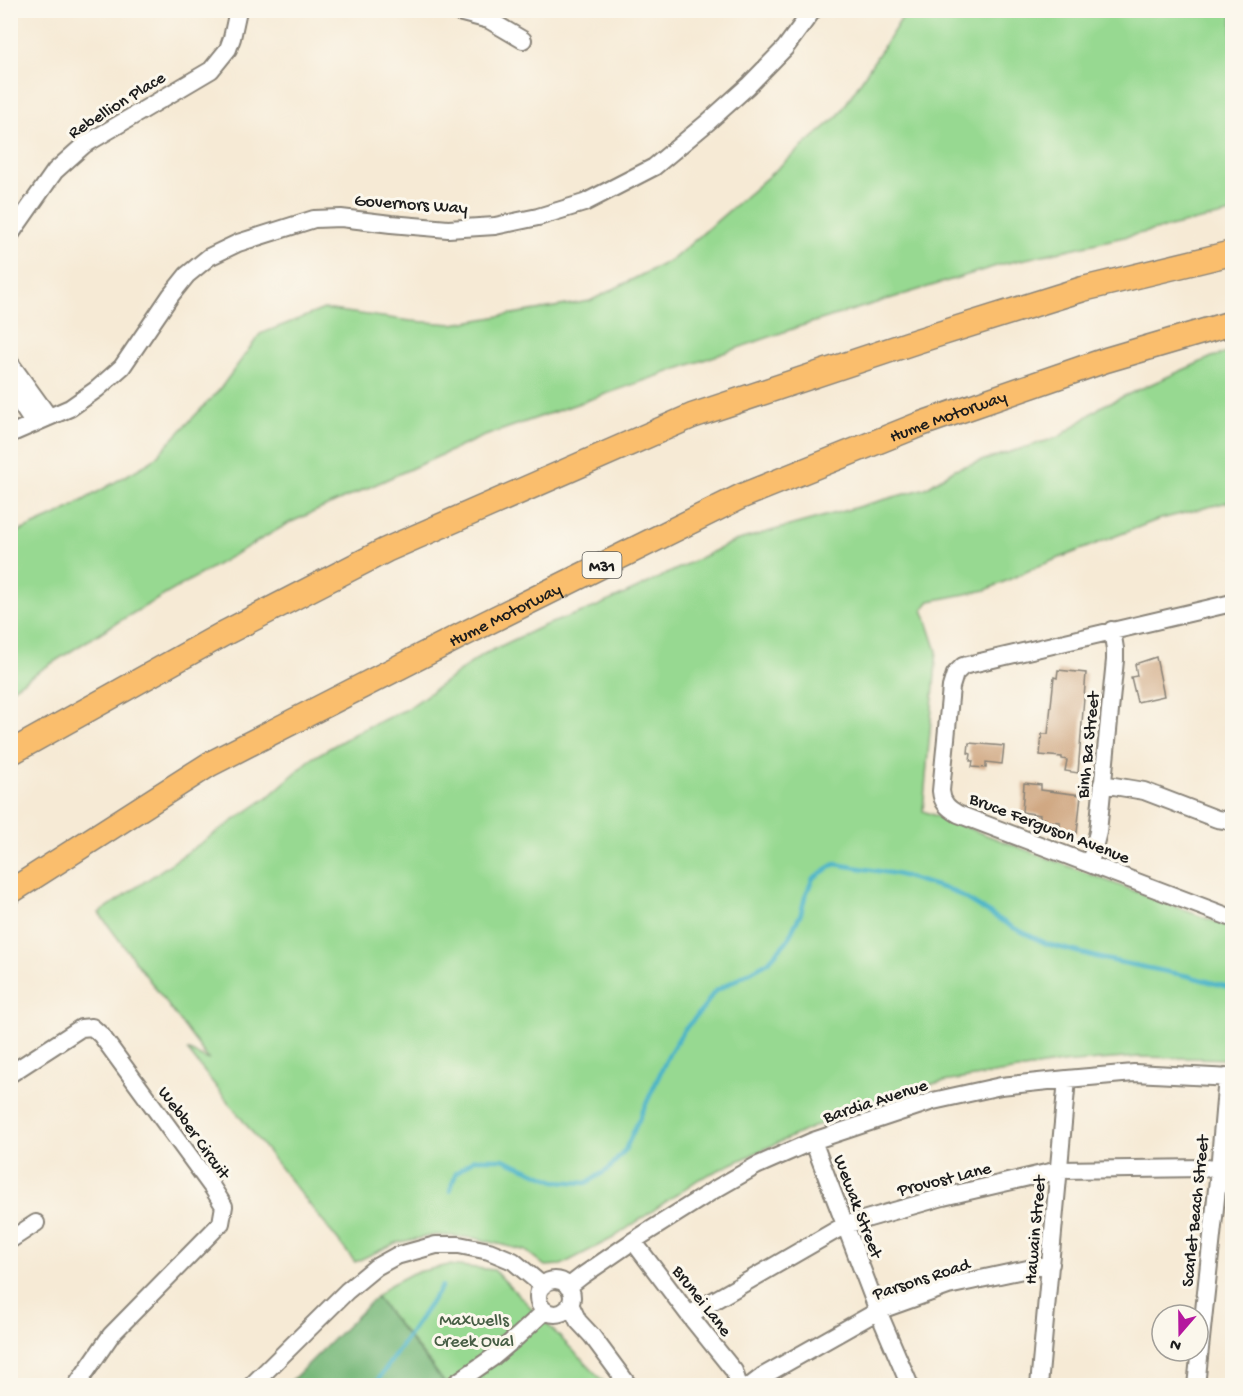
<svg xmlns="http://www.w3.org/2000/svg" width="1243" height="1396" font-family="'Gochi Hand',sans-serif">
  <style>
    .green { fill: #97d991; stroke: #5a7a56; stroke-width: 1.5 }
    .forest { fill: #79b97b; stroke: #4a6a4c; stroke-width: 1.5 }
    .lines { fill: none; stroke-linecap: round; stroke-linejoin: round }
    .stream { stroke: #4ab4c8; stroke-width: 4.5 }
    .building { fill: #d0a883 }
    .minor-casing { stroke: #898378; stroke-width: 20 }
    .highway-casing { stroke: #898378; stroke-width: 27 }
    .minor { stroke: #fff; stroke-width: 16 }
    .highway { stroke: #fabe6d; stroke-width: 24 }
    .labels { text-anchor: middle; stroke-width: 6; stroke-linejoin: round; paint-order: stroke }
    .shield { fill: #fbf7ec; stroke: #5f5e5a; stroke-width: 1.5 }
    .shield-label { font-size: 16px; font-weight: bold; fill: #1c1c1c }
    .street-label { font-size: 18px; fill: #1c1c1c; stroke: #fbf7ec }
    .park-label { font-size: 18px; fill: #475e45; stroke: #fbf7ec }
  </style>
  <rect width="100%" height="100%" fill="#fbf7ec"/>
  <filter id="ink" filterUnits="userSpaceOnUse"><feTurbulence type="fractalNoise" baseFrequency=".0167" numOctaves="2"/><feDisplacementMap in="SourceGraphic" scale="12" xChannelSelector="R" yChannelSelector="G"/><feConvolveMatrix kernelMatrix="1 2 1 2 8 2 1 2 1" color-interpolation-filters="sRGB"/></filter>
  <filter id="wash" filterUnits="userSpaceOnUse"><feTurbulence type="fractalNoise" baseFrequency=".008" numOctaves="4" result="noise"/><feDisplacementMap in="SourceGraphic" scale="24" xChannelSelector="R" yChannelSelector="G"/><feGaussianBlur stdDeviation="1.35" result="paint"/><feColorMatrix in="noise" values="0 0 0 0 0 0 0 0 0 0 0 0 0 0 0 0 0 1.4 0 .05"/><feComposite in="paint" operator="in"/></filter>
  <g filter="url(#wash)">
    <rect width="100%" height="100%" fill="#f6ead5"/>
    <path class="green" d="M906 11H1232V213L1003 264 801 326 482 437 289 523 111 626 11 689V535L61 513 152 461 220 389 260 334 324 309 411 321 453 324 590 301 673 259 838 116 895 29Z
      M1232 352V501L1157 520 1039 566 986 590 930 601 923 609 937 651 923 811 1232 928V1059L1139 1057 1061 1063 906 1088 806 1130 699 1179 613 1238 561 1265 545 1266 526 1251 475 1238 435 1235 396 1243 355 1262 187 1050 209 1060 99 913 268 797 312 758 361 730 407 709 484 654 543 626 593 608 636 589 735 541 926 488 955 469 1059 437 1102 406 1212 357Z
      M449 1265 494 1270 607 1385H446L430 1363 376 1297 390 1285 413 1273Z"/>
    <path class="forest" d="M376 1297 446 1385H287Z"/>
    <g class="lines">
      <path class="stream" d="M450 1191 456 1173 474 1159H503L555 1181 586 1183 609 1169 625 1150 669 1054 684 1030 703 1009 714 992 768 962 787 941 801 913 805 897 813 878 835 864 896 874 953 891 1012 927 1047 944 1104 959 1188 976 1232 988
        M374 1386 442 1286"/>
    </g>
    <g id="blocks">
      <path class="building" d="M1156 657 1164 696 1137 702 1131 677 1137 676 1135 664Z
        M1058 670 1086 673 1078 773 1065 771 1067 760 1062 759V757L1040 755 1042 734H1048L1054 677 1057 678Z
        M969 743 1004 746 1002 764 986 762V768L972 767 973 761H970L971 754 968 753Z
        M1024 783 1041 785V790L1081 795 1077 833 1060 831V822L1046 821V819L1040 818V815L1022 812Z"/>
    </g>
  </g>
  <g filter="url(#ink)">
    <use href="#blocks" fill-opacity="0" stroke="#898378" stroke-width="1.5"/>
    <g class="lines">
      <defs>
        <path id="minor" d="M451 10 489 20 523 40
          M10 235 55 171 84 145 211 70 228 49 232 38 238 10
          M10 363 49 417
          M10 388 34 424
          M10 434 70 408 97 389 122 367 171 295 187 275 209 257 238 243 314 219 341 218 391 224 448 229 495 226 538 217 584 203 654 167 708 122 748 86 785 48 813 10
          M1232 603 963 666 955 674 951 687 941 791C942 803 948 808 958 814L1232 918
          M1102 784 1144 791 1217 819 1232 821
          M1090 863 1098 832 1115 660V649L1112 630
          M10 1074 81 1028 92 1027 101 1035 212 1187 224 1206 221 1223 111 1335 76 1386
          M813 1141 878 1311 910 1386
          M10 1240 36 1223
          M633 1241 689 1315 734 1371 739 1386
          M538 1297a17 17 0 1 1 34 0a17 17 0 1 1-34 0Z
          M568 1287 582 1276 633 1241 714 1190 756 1166 813 1141 933 1101 1001 1086 1067 1079 1134 1073 1232 1078
          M570 1304 578 1321 592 1336 629 1386
          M689 1315 845 1225 943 1197 1059 1170 1205 1168 1232 1171
          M456 1383 492 1358 518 1336 545 1311
          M251 1386 347 1291 376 1267 396 1256 436 1245H459L489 1251 513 1261 543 1286
          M750 1386 763 1376 878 1311 948 1286 1051 1264
          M1039 1386 1067 1079
          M1196 1386 1219 1170 1227 1077"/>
        <g id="highway">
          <path d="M10 753 225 633 386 550 692 416 917 341 1083 289 1232 253"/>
          <path id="s1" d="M10 892 210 764 462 635 742 496 921 424 1106 360 1232 323"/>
        </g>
      </defs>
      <use href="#minor" class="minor-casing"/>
      <use href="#highway" class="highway-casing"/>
      <use href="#minor" class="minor"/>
      <use href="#highway" class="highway"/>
    </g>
  </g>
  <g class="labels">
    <rect class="shield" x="582.5" y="552" width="39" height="26" rx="4.5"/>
    <g class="shield-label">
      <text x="602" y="571">M31</text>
    </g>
    <g class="street-label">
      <text transform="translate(116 104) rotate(-32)" y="6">Rebellion Place</text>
      <text transform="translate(411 203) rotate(4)" y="6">Governors Way</text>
      <text dy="6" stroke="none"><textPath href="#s1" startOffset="1054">Hume Motorway</textPath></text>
      <text dy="6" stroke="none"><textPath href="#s1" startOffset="568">Hume Motorway</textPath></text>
      <text transform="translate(1087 745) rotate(-84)" y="6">Binh Ba Street</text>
      <text transform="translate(1050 827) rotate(21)" y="6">Bruce Ferguson Avenue</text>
      <text transform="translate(875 1100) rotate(-18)" y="6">Bardia Avenue</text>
      <text transform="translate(195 1132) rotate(54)" y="6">Webber Circuit</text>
      <text transform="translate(944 1178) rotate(-14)" y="6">Provost Lane</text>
      <text transform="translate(859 1206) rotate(69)" y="6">Wewak Street</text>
      <text transform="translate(1194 1211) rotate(-84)" y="6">Scarlet Beach Street</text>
      <text transform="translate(1034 1230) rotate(-85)" y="6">Hawain Street</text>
      <text transform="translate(921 1278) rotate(-18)" y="6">Parsons Road</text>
      <text transform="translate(703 1300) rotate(52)" y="6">Brunei Lane</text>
    </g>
    <g class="park-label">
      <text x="474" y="1325">Maxwells<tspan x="474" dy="21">Creek Oval</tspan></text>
    </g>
  </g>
  <rect width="1243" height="1396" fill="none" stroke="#fbf7ec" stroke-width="36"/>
  <g transform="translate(1180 1333) rotate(200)"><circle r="28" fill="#fbf7ec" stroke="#a29f99" stroke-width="1.5"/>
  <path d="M0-4.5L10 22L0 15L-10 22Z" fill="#b5179e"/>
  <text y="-9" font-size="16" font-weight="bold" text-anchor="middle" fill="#1c1c1c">N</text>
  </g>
</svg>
